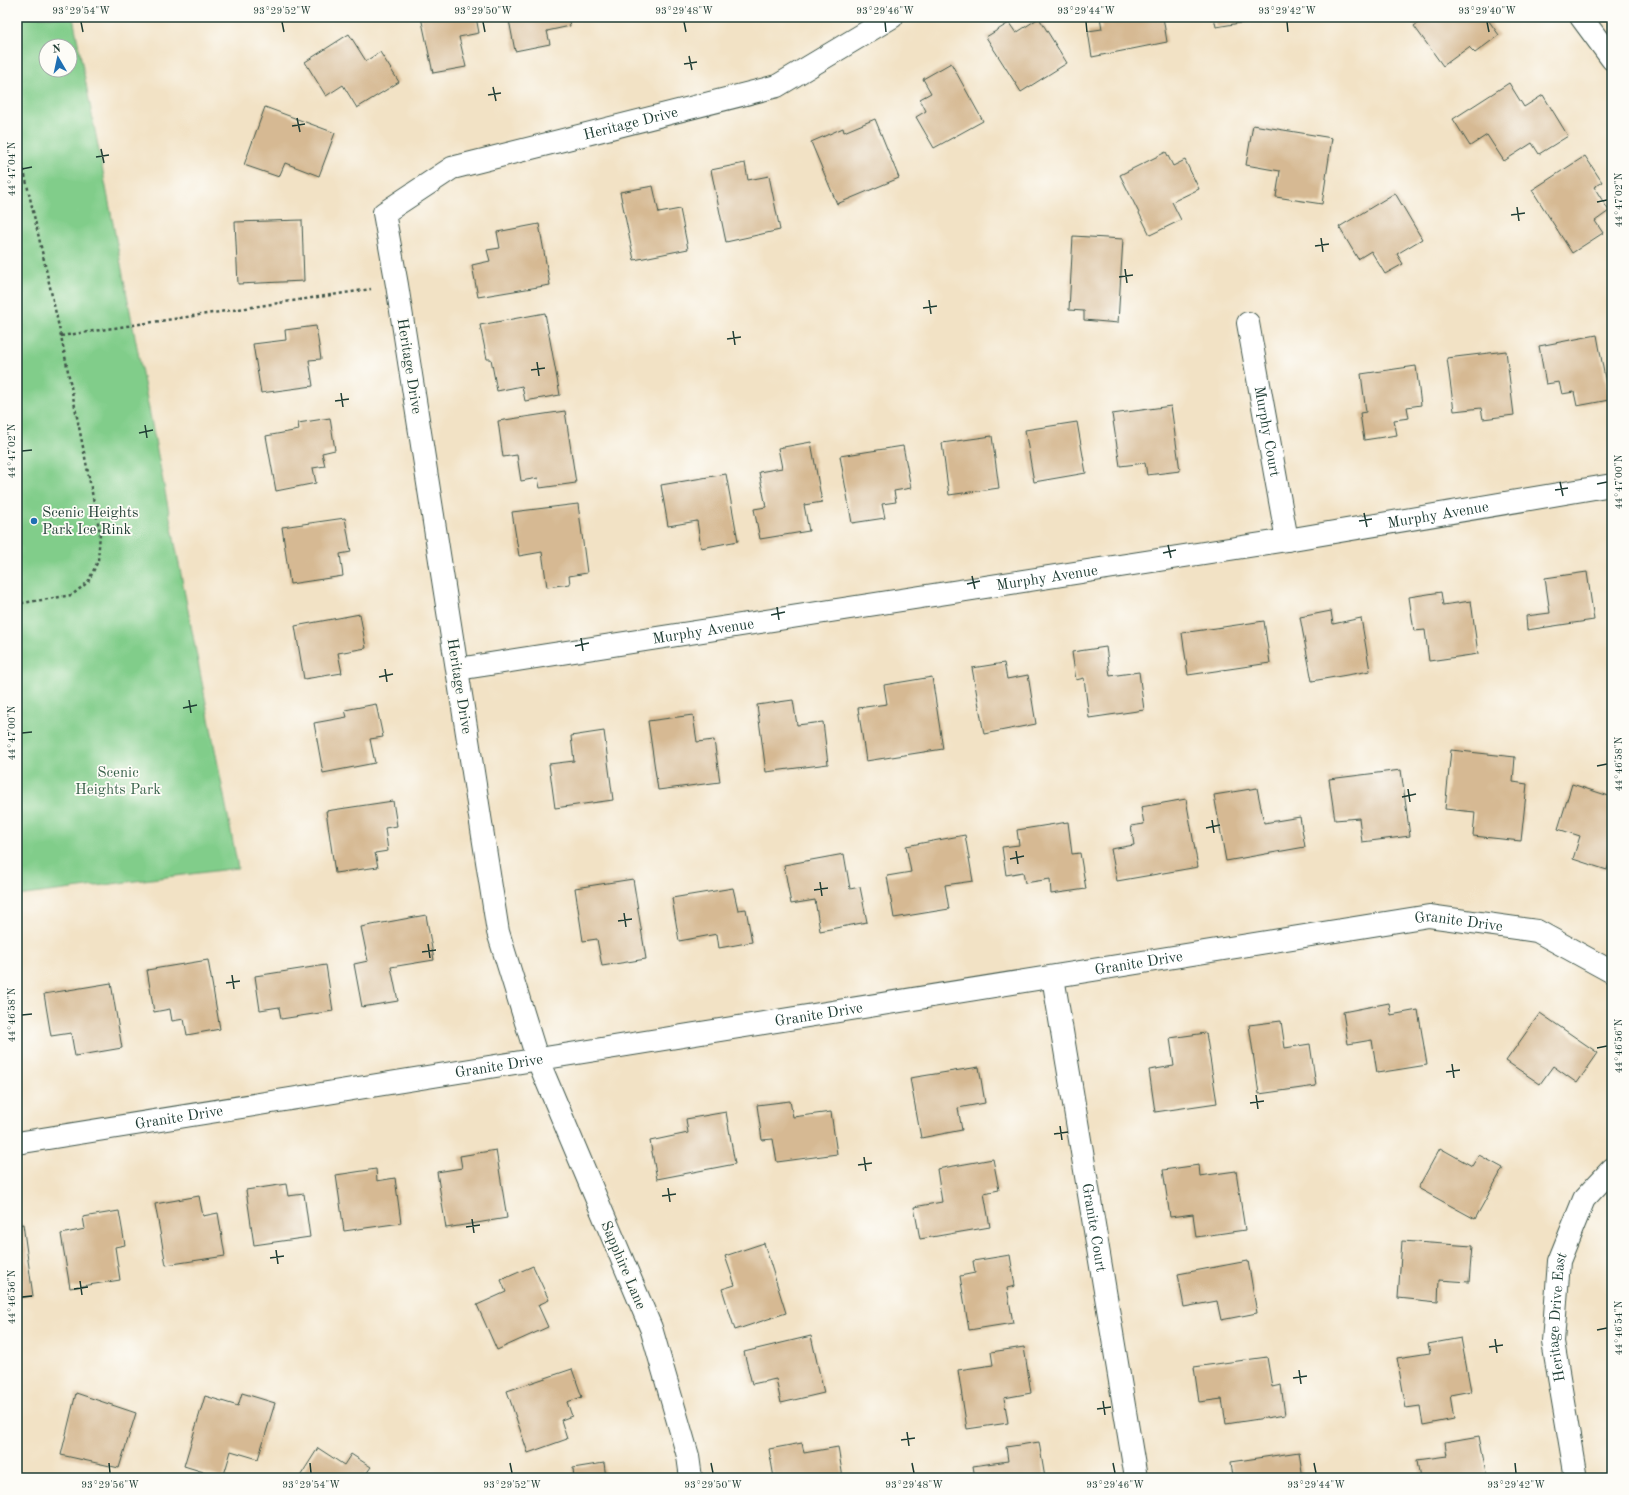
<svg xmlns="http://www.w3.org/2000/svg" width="1629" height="1495" font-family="'Old Standard TT',serif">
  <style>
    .green { fill: #81cd8a; stroke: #50855f; fill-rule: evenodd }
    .building { fill: #d6b993 }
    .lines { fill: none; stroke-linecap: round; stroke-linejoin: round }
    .minor-casing { stroke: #3f564a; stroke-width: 24 }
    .path { stroke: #3f564a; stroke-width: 2.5; stroke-dasharray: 3 3; stroke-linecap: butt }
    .minor { stroke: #fff; stroke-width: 22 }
    .ticks { fill: none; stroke: #1f3d34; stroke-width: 1.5 }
    .poi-dot { fill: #1f6fb2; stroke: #fdfcf7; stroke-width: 1.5 }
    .labels { text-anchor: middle; stroke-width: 3.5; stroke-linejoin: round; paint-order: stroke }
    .street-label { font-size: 15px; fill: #1f3d34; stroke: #fdfcf7 }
    .poi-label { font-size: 15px; fill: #1f3d34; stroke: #fdfcf7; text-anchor: start }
    .park-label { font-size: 15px; fill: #38614a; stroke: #fdfcf7 }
    .neatline { fill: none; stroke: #1f3d34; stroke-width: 1.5 }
    .ticks-label { font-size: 10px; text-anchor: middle; fill: #1f3d34 }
  </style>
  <rect width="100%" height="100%" fill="#fdfcf7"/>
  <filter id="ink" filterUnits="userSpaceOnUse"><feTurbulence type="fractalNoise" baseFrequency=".025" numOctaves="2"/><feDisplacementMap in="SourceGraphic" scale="8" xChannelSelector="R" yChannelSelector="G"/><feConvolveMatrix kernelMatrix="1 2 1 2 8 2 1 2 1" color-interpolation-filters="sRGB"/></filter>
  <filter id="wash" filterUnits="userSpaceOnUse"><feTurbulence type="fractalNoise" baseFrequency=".012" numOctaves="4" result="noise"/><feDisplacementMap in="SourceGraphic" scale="16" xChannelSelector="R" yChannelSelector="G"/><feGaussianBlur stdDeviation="0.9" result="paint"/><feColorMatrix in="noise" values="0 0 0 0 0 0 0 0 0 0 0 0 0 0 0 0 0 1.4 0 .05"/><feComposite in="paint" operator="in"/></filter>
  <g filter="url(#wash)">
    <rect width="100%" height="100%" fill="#f2e2c5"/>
    <path class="green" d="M17 17H73L238 868 17 896ZM46 46H70V70H46Z"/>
    <g id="blocks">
      <path class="building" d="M421 17H476L479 33 459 37 466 67 433 73Z
        M517 17H568L570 26 547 31 550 44 515 51 509 20 518 18Z
        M1100 17H1163L1167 42 1092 57 1088 31 1102 29Z
        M1214 17H1270V18L1216 27Z
        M1426 17H1486L1499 35 1475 53 1469 47 1443 66 1414 26Z
        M1039 18 1067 63 1021 92 986 37 1009 23 1016 33Z
        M349 34 366 61 380 52 399 82 357 108 343 85 326 96 305 62Z
        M951 63 983 121 934 148 916 117 926 111 920 99 931 93 923 79Z
        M1509 83 1524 107 1543 95 1568 136 1539 154 1532 143 1504 161 1487 135 1470 146 1453 119Z
        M265 107 335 133 319 176 285 163 279 177 244 165Z
        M875 119 899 178 837 204 811 142 843 128 844 132Z
        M1253 125 1332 138 1322 204 1276 197 1280 171 1246 165Z
        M1166 152 1173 166 1185 160 1199 189 1172 202 1181 220 1150 235 1120 175Z
        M1585 156 1602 182 1594 187 1609 211 1595 221 1603 233 1572 253 1532 190Z
        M745 163 748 180 769 176 780 230 726 242 711 170Z
        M653 186 659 213 680 209 688 249 634 260 620 192Z
        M1395 193 1422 239 1397 254 1403 264 1385 274 1371 251 1358 259 1339 227Z
        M302 220 304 281 238 284 235 222Z
        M539 224 550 285 478 297 472 265 490 261 487 250 500 248 497 232Z
        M1073 236 1123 239 1118 323 1084 320V311L1069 310Z
        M545 313 560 395 525 401 522 386 497 391 491 359H487L480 325Z
        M316 326 321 359 309 360 313 386 261 393 253 344 286 340 285 330Z
        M1597 335 1609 400 1577 406 1574 392 1562 394 1559 382 1546 384 1539 346Z
        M1506 351 1514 415 1483 419 1481 408 1454 411 1447 358Z
        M1416 366 1421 405 1407 407 1409 418 1394 420 1397 435 1364 440 1360 413 1366 412 1361 374Z
        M1171 406 1180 471 1147 475 1145 463 1120 466 1112 414Z
        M565 411 576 483 540 488 538 478 521 481 517 455 503 457 498 421Z
        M330 418 335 450 322 453 325 466 313 468 316 483 276 491 266 436 299 430 298 423Z
        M1077 422 1086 473 1034 482 1025 430Z
        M992 436 999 488 949 495 942 443Z
        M811 442 822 502 804 505 809 531 760 539 754 509 766 507 759 472 782 468 778 448Z
        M903 446 911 488 894 491 896 502 882 504 885 518 852 523 840 456Z
        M726 474 738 541 701 548 697 521 668 526 661 485Z
        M578 504 587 573 569 576 570 584 547 587 542 552 519 556 512 512Z
        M345 518 351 552 340 554 343 576 290 584 282 527Z
        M1587 572 1594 620 1527 630 1526 616 1550 613 1545 578Z
        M1441 592 1443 605 1471 601 1478 654 1429 661 1425 630 1414 631 1409 597Z
        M1331 611 1333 624 1361 618 1370 671 1312 681 1300 617Z
        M360 614 366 648 338 653 342 673 304 679 295 626Z
        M1264 621 1270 663 1188 675 1182 633Z
        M1106 647 1110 676 1139 672 1144 710 1089 718 1084 678 1076 680 1072 652Z
        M1004 663 1007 679 1028 675 1036 724 984 734 972 668Z
        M932 677 943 749 866 761 858 708 887 704 884 685Z
        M793 700 797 725 823 722 828 764 766 772 757 705Z
        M376 704 383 737 370 739 375 763 323 773 314 723 347 717 345 710Z
        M693 715 697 742 714 740 720 782 658 790 648 721Z
        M604 731 613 800 555 808 549 764 574 761 571 736Z
        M1451 750 1515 757 1513 782 1527 784 1521 841 1473 836 1475 812 1445 809Z
        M1401 770 1410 836 1362 842 1359 818 1335 820 1329 779Z
        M1572 784 1612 797V854L1607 870 1573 859 1580 836 1558 829Z
        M1257 788 1264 823 1300 817 1305 847 1226 861 1214 795Z
        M1186 799 1198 867 1117 881 1111 849 1134 845 1131 826 1144 824 1141 807Z
        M393 801 397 826 385 828 388 851 375 853 378 867 335 873 326 811Z
        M1068 822 1072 854 1080 853 1086 889 1051 894 1050 879 1025 883 1023 872 1006 875 1002 847 1019 845 1017 830Z
        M965 835 973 881 945 885 949 909 894 918 887 876 911 872 906 846Z
        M844 854 850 889 860 887 867 922 820 931 815 900 791 904 784 865Z
        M633 879 646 959 602 966 597 939 583 941 575 888Z
        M733 888 738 910 746 909 752 942 719 948 717 934 679 941 672 898Z
        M426 915 434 960 391 967 398 1001 362 1007 354 964 368 961 361 927Z
        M208 960 220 1029 187 1035 184 1019 172 1021 170 1009 154 1012 147 970Z
        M326 965 333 1011 281 1019 279 1007 260 1010 255 976Z
        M111 983 122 1048 75 1056 71 1033 51 1036 44 994Z
        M1389 1003 1391 1015 1418 1010 1427 1065 1377 1073 1372 1040 1348 1044 1343 1012Z
        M1540 1013 1598 1053 1577 1083 1553 1066 1540 1084 1506 1061Z
        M1281 1021 1285 1048 1310 1044 1316 1086 1259 1094 1249 1025Z
        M1206 1033 1217 1103 1155 1112 1149 1070 1174 1066 1170 1038Z
        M979 1067 985 1103 958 1108 962 1130 921 1138 910 1078Z
        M790 1101 793 1117 831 1112 837 1154 777 1162 773 1139 762 1140 757 1105Z
        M726 1112 735 1164 657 1179 650 1141 688 1133 686 1119Z
        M1440 1148 1472 1166 1479 1155 1503 1168 1475 1219 1418 1188Z
        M496 1150 507 1218 446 1228 437 1172 462 1168 460 1156Z
        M993 1159 999 1190 984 1193 990 1227 920 1239 914 1207 942 1202 937 1169Z
        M1199 1165 1200 1176 1236 1171 1245 1230 1196 1237 1193 1214 1170 1217 1163 1170Z
        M376 1169 377 1181 395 1178 401 1223 344 1231 336 1175Z
        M286 1184 288 1196 304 1194 310 1237 254 1245 246 1190Z
        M199 1196 203 1216 218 1213 225 1256 166 1265 155 1204Z
        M119 1211 125 1245 115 1247 120 1280 70 1288 61 1234 85 1229 83 1217Z
        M23 1224 33 1296 17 1298V1225Z
        M1402 1241 1472 1246 1469 1282 1439 1280 1438 1302 1398 1298Z
        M764 1243 786 1313 735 1330 722 1289 735 1285 725 1256Z
        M1010 1255 1015 1286 1007 1288 1013 1323 969 1330 960 1276 975 1273 973 1261Z
        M1248 1261 1257 1313 1221 1320 1217 1301 1184 1307 1178 1274Z
        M533 1266 549 1300 538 1305 548 1327 497 1350 477 1305 506 1292 501 1280Z
        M811 1336 824 1393 781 1403 776 1379 752 1384 744 1352Z
        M1461 1338 1471 1391 1450 1395 1454 1419 1423 1425 1420 1406 1406 1408 1397 1358 1430 1353 1428 1344Z
        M1024 1347 1031 1393 1004 1398 1008 1423 967 1429 958 1370 993 1365 991 1352Z
        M1267 1357 1272 1387 1281 1385 1285 1415 1226 1424 1222 1399 1199 1402 1194 1367Z
        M572 1369 582 1397 567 1402 572 1416 561 1420 567 1439 528 1453 507 1391Z
        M76 1393 136 1413 119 1468 61 1455Z
        M242 1393 275 1403 258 1459 231 1451 223 1478 184 1466 205 1396 238 1406Z
        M1479 1436 1487 1478H1420L1417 1460 1447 1456 1445 1442Z
        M1039 1442 1045 1478H975L973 1466 1008 1461 1006 1447Z
        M802 1443 804 1453 838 1447 843 1478H774L769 1449Z
        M318 1448 344 1465 351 1454 371 1467 363 1478H299Z
        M1299 1452 1303 1478H1233L1231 1462Z
        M604 1463 606 1478H574L573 1468Z"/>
    </g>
  </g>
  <g filter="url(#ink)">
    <use href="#blocks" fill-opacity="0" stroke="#3f564a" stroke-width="1"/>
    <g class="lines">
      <defs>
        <g id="minor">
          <path d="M1581 17 1612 59"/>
          <path id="s1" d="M1248 323 1287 540"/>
          <path id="s2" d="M458 669 1287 540 1612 485"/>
          <path id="s3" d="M1053 977 1136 1478"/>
          <path id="s4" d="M17 1143 1429 916 1537 931 1612 972"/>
          <path id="s5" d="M691 1478 688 1456 651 1328 537 1058 498 932 397 285 384 213 452 168 777 86 892 17"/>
          <path id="s6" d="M1576 1478 1553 1342 1559 1261 1584 1199 1612 1169"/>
        </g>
      </defs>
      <use href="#minor" class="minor-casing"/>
      <path class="path" d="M17 140 61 336 100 533 98 561 88 582 72 595 17 604
        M61 336 371 289"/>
      <use href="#minor" class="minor"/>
    </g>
  </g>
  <path class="ticks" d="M81 22 83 32M282 22 284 32M483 22 485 32M684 22 686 32M885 22 886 32M1086 22 1087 32M1287 22 1288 32M1487 22 1489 32M689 56 692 70M684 64 697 62M493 87 496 101M488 95 501 93M297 118 300 132M292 126 305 124M101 149 104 163M96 157 109 155M22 169 32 167M1597 202 1607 200M1517 207 1519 221M1511 215 1525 213M1321 238 1323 252M1315 246 1329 244M1125 269 1127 283M1119 277 1133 275M929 300 931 314M923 308 937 306M733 331 735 345M727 339 741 337M537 362 539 376M531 370 545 368M341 393 343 407M335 401 349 399M145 425 147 438M139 433 153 430M22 451 32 450M1560 482 1563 496M1597 484 1607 482M1555 490 1568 488M1364 513 1367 527M1359 521 1372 519M1168 545 1171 558M1163 553 1176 550M972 576 975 589M967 584 980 581M777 607 779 620M771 615 785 612M581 638 583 651M575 646 589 643M385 669 387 682M379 677 393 674M189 700 191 713M183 708 197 705M22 733 32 732M1597 766 1607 764M1408 789 1410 802M1402 797 1416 794M1212 820 1214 833M1206 828 1220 825M1016 851 1018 864M1010 859 1024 856M820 882 822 896M814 890 828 888M624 913 626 927M618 921 632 919M428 944 430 958M422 952 436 950M232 975 234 989M226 983 240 981M22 1015 32 1014M1597 1048 1607 1046M1452 1064 1454 1078M1446 1072 1460 1070M1256 1095 1258 1109M1250 1103 1264 1101M1060 1126 1062 1140M1054 1134 1068 1132M864 1157 866 1171M858 1165 872 1163M668 1188 670 1202M662 1196 676 1194M472 1219 474 1233M466 1227 480 1225M276 1250 278 1264M270 1258 284 1256M80 1281 82 1295M74 1289 88 1287M22 1297 32 1296M1597 1330 1607 1328M1495 1339 1497 1353M1489 1347 1503 1345M1299 1370 1301 1384M1293 1378 1307 1376M1103 1401 1105 1415M1097 1409 1111 1407M907 1432 909 1446M901 1440 915 1438M109 1463 110 1473M310 1463 311 1473M510 1463 512 1473M711 1463 713 1473M912 1463 914 1473M1113 1463 1115 1473M1314 1463 1316 1473M1515 1463 1516 1473"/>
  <circle class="poi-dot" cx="34" cy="521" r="4"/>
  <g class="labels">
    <g class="street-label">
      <text dy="5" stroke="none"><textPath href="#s5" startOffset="1574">Heritage Drive</textPath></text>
      <text transform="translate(410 366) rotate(81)" y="5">Heritage Drive</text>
      <text dy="5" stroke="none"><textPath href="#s1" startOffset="110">Murphy Court</textPath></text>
      <text dy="5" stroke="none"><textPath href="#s2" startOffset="992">Murphy Avenue</textPath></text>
      <text dy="5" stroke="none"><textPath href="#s2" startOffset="596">Murphy Avenue</textPath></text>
      <text dy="5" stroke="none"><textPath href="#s2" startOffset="248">Murphy Avenue</textPath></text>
      <text transform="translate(460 686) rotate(81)" y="5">Heritage Drive</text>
      <text dy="5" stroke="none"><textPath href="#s4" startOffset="1460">Granite Drive</textPath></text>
      <text dy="5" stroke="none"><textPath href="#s4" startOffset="1136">Granite Drive</textPath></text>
      <text dy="5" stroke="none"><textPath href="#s4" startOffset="812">Granite Drive</textPath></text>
      <text dy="5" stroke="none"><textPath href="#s4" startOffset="488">Granite Drive</textPath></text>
      <text dy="5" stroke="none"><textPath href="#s4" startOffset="164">Granite Drive</textPath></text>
      <text dy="5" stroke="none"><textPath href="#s3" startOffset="254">Granite Court</textPath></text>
      <text transform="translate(624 1265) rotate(67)" y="5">Sapphire Lane</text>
      <text dy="5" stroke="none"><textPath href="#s6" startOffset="163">Heritage Drive East</textPath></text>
    </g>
    <g class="poi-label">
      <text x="42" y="517">Scenic Heights<tspan x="42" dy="17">Park Ice Rink</tspan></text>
    </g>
    <g class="park-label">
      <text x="118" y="777">Scenic<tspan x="118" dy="17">Heights Park</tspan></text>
    </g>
  </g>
  <rect width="1629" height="1495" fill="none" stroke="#fdfcf7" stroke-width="44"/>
  <g transform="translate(58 58) rotate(351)"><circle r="19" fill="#fdfcf7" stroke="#a4b0a9"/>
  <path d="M0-3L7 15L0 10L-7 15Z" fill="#1f6fb2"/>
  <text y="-6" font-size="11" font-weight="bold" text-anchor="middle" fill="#1f3d34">N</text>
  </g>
  <rect x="22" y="22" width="1585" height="1451" class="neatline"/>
  <g class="ticks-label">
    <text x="81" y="14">93°29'54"W</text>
    <text x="282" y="14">93°29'52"W</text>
    <text x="483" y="14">93°29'50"W</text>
    <text x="684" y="14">93°29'48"W</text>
    <text x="885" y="14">93°29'46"W</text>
    <text x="1086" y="14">93°29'44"W</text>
    <text x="1287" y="14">93°29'42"W</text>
    <text x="1487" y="14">93°29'40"W</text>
    <text transform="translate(11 169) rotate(-90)" y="4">44°47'04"N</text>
    <text transform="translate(1618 200) rotate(-90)" y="4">44°47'02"N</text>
    <text transform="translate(11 451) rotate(-90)" y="4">44°47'02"N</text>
    <text transform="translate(1618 482) rotate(-90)" y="4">44°47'00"N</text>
    <text transform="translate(11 733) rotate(-90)" y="4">44°47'00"N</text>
    <text transform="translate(1618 764) rotate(-90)" y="4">44°46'58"N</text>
    <text transform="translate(11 1015) rotate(-90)" y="4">44°46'58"N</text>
    <text transform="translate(1618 1046) rotate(-90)" y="4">44°46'56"N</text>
    <text transform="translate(11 1297) rotate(-90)" y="4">44°46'56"N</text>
    <text transform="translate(1618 1328) rotate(-90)" y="4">44°46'54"N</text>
    <text x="110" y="1488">93°29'56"W</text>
    <text x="311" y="1488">93°29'54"W</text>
    <text x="512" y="1488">93°29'52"W</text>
    <text x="713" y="1488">93°29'50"W</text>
    <text x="914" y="1488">93°29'48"W</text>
    <text x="1115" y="1488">93°29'46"W</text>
    <text x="1316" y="1488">93°29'44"W</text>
    <text x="1516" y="1488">93°29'42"W</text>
  </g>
</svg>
